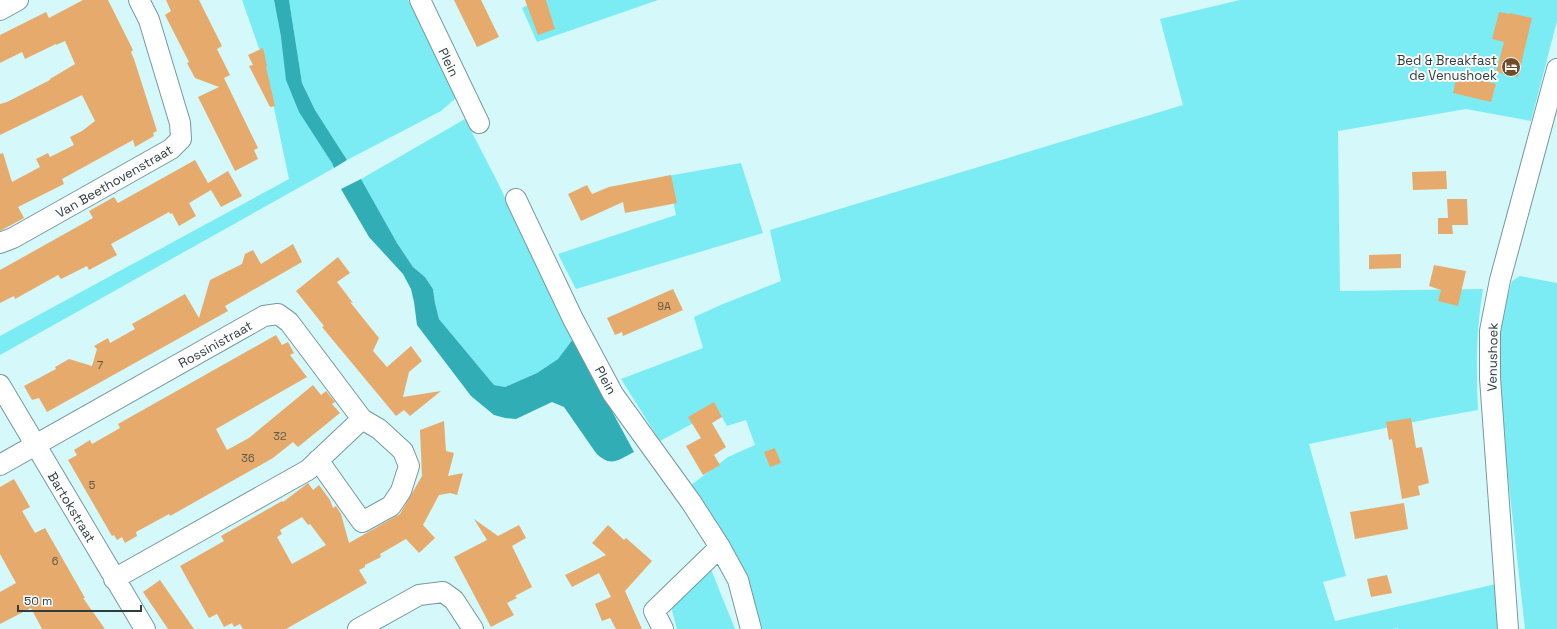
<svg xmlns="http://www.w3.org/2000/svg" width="1557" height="629" font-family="'Space Grotesk',sans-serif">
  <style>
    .green { fill: #7becf4 }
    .water { fill: #30adb5 }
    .building { fill: #e6aa6d; fill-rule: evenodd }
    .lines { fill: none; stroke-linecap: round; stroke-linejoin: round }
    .street-casing { stroke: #78999b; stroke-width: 22 }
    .street { stroke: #fff; stroke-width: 20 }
    .labels { text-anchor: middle; stroke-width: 4; stroke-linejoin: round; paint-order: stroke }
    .number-label { font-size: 11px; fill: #5d584a }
    .poi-label { font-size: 13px; fill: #2f3d3e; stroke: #fefefe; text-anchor: end }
    .street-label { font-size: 13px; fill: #2f3d3e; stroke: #fefefe }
  </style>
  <rect width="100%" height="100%" fill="#d5f8fb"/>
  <path class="green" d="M242 0H274L281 37 334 168 0 355V336L289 179 265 65Z
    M289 0H408L456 98 441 111 347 160 315 110 302 83Z
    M538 0H658L537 42 522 8Z
    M1240 0H1557V21L1531 121 1466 109 1338 131 1340 291 1483 289C1476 330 1476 369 1478 410L1433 418 1309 444 1346 576 1323 582 1335 621 1496 584 1500 629H1398V628L1392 629H762C745 579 724 527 691 485L728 457 755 445 746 420 727 426 718 410 660 441 621 379 703 348 694 317 723 304 781 281 770 230 1183 105 1160 19Z
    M465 119 497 181 573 339 558 359 537 373 505 387 494 385 439 319 435 303 433 289 425 277 413 267 397 243 361 179Z
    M741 163 763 233 576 289 558 254 676 215 668 176Z
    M1520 276 1557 283V629H1525L1503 432 1497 346 1500 322 1512 281Z
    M710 567 735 629H677L671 607Z"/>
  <path class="water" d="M274 0H289L302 83 315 110 347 160 334 168 332 163 299 112 286 80 281 37Z
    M361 179 397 243 413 267 425 277 433 289 435 303 439 319 494 385 505 387 537 373 558 359 573 339 634 452C618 460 611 468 596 453L564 407 552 402 516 419 505 418 494 415 471 396 417 325 414 302 411 289 403 274 369 237 341 189Z"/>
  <path class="building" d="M83 0H108L133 50 131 52 134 59 157 131 153 133 154 136 135 147 133 140 62 179 64 184 18 207 24 218 0 231V154L3 153 12 182 40 167 36 159 48 153 50 157 74 145 70 137 82 131 95 121 82 95 0 135V104L7 102 50 80V79L75 64 65 41 56 45V44L25 59 22 52 0 63V35L46 12 49 18Z
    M166 0H199L222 46 217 49 230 75 224 78 258 148 254 150 258 159 235 171 198 97 219 87 195 78 187 63 189 62 165 15 171 11Z
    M454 0H481L499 37 477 47Z
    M525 0H546L555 29 538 35Z
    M1499 12 1510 14V13L1532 18 1518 77 1496 72 1504 42 1492 39Z
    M263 48 267 66 266 67 275 106 270 107 249 66 253 65 248 55Z
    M1457 75 1496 84 1491 102 1453 93Z
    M195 160 208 183 228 171 242 196 221 207 211 190 189 203 196 216 179 226 172 213 170 214 169 212 111 244 117 255 89 270 87 266 61 279 58 275 15 299 14 296 0 303V270L93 218 89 211 114 197 118 203Z
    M1446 171 1447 189 1413 190 1412 172Z
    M671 175 677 203 625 213 623 202 581 221 568 194 587 185 592 194 609 187Z
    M1447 199H1467L1468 225H1452L1453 234H1438V218H1448Z
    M293 244 302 262 225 306 228 311 47 412 39 398 32 400 24 386 56 369 55 367 69 359 92 366 97 349 94 346 108 338 110 343 135 329 132 324 185 294 199 318 210 280 242 264 245 254 253 250 261 264Z
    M1401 254V268L1369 269V255Z
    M338 257 350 273 337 282 353 303 350 302 379 338 373 351 387 367 411 346 422 361 409 372 403 397 441 391 410 416 404 410 396 416 322 327 324 326 296 291Z
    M1434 265 1466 271 1458 306 1438 301 1441 290 1429 286Z
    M673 289 683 310 623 336 622 332 615 335 607 318Z
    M276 335 282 345 288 342 294 353 290 355 307 377 216 429 227 450 249 438 313 385 321 395 326 391 335 402 332 404 340 413 298 447 293 442 273 458 170 516 169 514 136 532 137 536 125 543 122 537 117 540 114 535 112 536 68 460 77 455 74 450 90 440 92 444 120 428 118 424Z
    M714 402 722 417 712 423 726 447 714 455 720 465 703 475 686 446 701 438 688 417Z
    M1411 418 1416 448 1422 447 1429 483 1418 486 1420 495 1402 499 1392 439 1389 440 1386 422Z
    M444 421 446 451 454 453 448 476 463 473 457 495 450 493 439 495 423 525 435 538 419 553 406 539 380 554 381 557 365 565V567L359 570 367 583 286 629H243L240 624 234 627 232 623 224 627 217 614 209 618 180 566 224 541 221 536 282 501 283 502 308 483 313 490 319 485 330 500 333 508 336 506 341 514 349 543 400 514 422 476 420 430ZM302 517 308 525 310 524 326 545 292 564 277 537 282 534 280 530Z
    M775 448 781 463 770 467 764 452Z
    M14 479 30 507 22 511 35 533 45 528 85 598H83L105 629H42L31 608 0 624V592L16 583 0 554V487Z
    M1404 503 1408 529 1355 539 1350 512Z
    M474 519 498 536 519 525 526 538 512 546 532 587 515 596 517 598 507 603 514 615 491 627 454 557 487 540Z
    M608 525 624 540 626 538 652 561 625 591 642 629H616L610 618 602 621 595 604 611 597 599 573 572 587 565 575 606 555 592 543Z
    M1387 575 1392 593 1371 597 1367 579Z
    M160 580 194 629H168L143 592Z"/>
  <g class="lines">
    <defs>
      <path id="street" d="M420 0 479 123
        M0 10 18 0
        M516 199 573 319 613 394 691 502 720 547 738 580 751 629
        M0 243 13 238 171 149 181 139 180 123 149 20 139 0
        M0 385 145 629
        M318 460 362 522 391 506 401 491 409 466 403 451 379 429 362 419
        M0 465 264 316 278 314 289 322 362 419 308 470 114 579
        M358 629 419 595 443 592 454 600 473 629
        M663 629 654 611 720 547
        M1508 629 1490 378V331L1500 280 1557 69"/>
    </defs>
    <use href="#street" class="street-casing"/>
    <use href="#street" class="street"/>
  </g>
  <defs>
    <symbol id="hotel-disc" viewBox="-11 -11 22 22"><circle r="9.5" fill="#714d27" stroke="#fefefe"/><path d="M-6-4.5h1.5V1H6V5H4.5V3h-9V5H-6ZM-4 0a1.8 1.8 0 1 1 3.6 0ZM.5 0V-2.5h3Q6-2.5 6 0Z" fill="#fff"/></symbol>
  </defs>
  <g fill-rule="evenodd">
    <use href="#hotel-disc" x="1500" y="56" width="22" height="22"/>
  </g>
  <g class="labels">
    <g class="number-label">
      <text x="664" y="310">9A</text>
      <text x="100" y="369">7</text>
      <text x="280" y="440">32</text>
      <text x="248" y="462">36</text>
      <text x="92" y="489">5</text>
      <text x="55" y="565">6</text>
    </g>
    <g class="poi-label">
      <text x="1497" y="65">Bed &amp; Breakfast<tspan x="1497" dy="15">de Venushoek</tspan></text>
    </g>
    <g class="street-label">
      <text transform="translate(449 62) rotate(64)" y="5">Plein</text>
      <text transform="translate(114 181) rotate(-30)" y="5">Van Beethovenstraat</text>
      <text transform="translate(215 344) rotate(-29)" y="5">Rossinistraat</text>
      <text transform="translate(1492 357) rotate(-89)" y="5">Venushoek</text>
      <text transform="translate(606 380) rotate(61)" y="5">Plein</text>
      <text transform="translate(72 507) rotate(59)" y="5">Bartokstraat</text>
    </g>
  </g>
  <path d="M18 605v6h123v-6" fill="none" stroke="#2f3d3e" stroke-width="2"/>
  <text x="24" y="605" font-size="12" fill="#2f3d3e" stroke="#fefefe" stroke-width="3" paint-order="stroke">50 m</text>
</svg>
